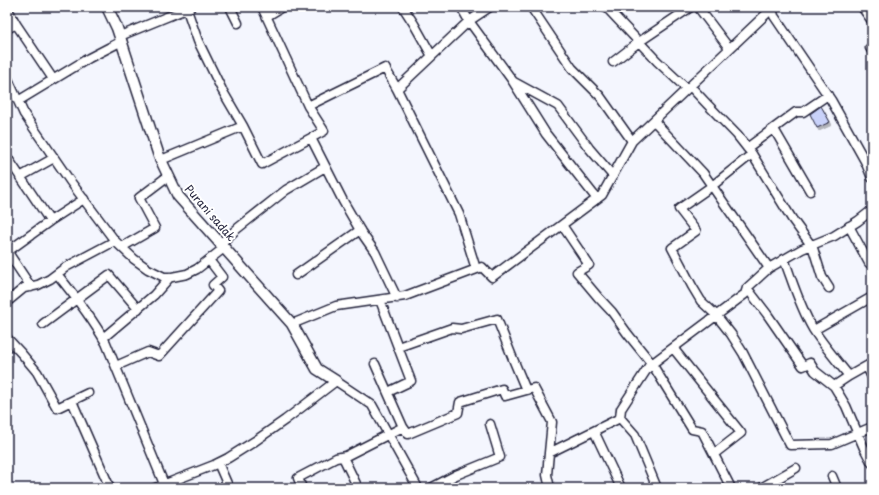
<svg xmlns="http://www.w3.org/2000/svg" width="879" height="495" font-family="'Playpen Sans',sans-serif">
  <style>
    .building { fill: #c9d2fa; stroke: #22223b; filter: url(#shadow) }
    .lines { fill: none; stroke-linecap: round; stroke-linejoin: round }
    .minor-casing { stroke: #22223b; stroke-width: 11 }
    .major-casing { stroke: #22223b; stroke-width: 13 }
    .minor { stroke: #fff; stroke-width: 8 }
    .major { stroke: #fff; stroke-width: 10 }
    .labels { text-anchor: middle; stroke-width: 4; stroke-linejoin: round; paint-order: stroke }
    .street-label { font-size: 11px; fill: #22223b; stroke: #fff }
  </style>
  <defs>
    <filter id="shadow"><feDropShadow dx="2" dy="3" stdDeviation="0" flood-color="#0004"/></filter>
  </defs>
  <rect width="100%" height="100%" fill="#f4f6fe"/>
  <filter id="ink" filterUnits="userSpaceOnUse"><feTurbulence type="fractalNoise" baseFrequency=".025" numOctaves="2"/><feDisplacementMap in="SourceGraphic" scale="8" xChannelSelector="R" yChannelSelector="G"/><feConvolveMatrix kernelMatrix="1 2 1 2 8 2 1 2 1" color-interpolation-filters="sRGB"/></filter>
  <g filter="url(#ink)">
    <path class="building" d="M821 106 830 122 817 128 810 114Z"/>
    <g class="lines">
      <defs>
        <path id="minor" d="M230 7 238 23
          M262 7 308 106 385 68 397 89
          M403 7 414 24 432 56
          M461 7 469 21 397 89 459 214 476 269
          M490 7 469 21 512 80 546 134 597 199
          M531 7 572 68 600 96 632 141
          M606 7 657 61 687 89
          M698 7 729 48
          M772 7 774 16 831 100 865 161 872 178
          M862 7 872 21
          M7 8 16 24 7 29
          M267 16 282 7
          M16 24 53 79
          M120 36 191 7
          M872 47 870 48 872 51
          M613 62 639 42 691 7
          M7 77 24 114 70 181 115 241
          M514 82 558 106 589 148 613 176
          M690 86 707 104 737 135 752 154 792 219 811 245
          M18 101 89 58 122 41
          M654 121 703 173 769 268
          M243 126 262 164 324 131 308 106
          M774 129 810 191
          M311 138 343 201 361 232 375 252 397 298
          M747 148 796 112H803L828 95
          M752 154 712 186 679 209 696 231 672 248 692 286 701 301 716 315 731 334 743 353 790 445 832 444 872 427
          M7 157 50 221
          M161 160 243 126 222 90 198 41 186 7
          M20 177 54 158
          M562 225 589 265 577 272 598 297 612 312 627 333 652 364 692 429 702 431 731 488
          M849 226 869 263
          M220 244 238 228 286 190 325 167
          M812 245 822 277 829 288
          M122 247 155 228 139 198 168 176
          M7 251 31 287
          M7 252 50 221 84 199
          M784 259C793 283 800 307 813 329 824 346 837 361 849 376
          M57 274C75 296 92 318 106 343L164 484
          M296 275 360 230
          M747 288 767 314 803 366 810 363 815 371 834 386 846 406 864 448 872 463
          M380 300 411 381 388 392
          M7 302 24 288 38 285 50 279 66 267 115 241 134 259 148 269 164 277H172L187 274 197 269 224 248
          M43 324 109 275 138 309
          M292 324 336 306 405 296 482 267 492 277 602 195 632 141 763 17 774 7
          M814 330 872 297
          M7 338 21 353 37 372 57 408 88 393
          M103 338 154 295 170 277
          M398 347 452 328 461 329 497 319 513 359 526 390
          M673 348 741 433 714 454
          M375 364 403 427
          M116 366 148 352 159 356 218 291 213 285 222 277 209 260
          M867 367 872 377
          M834 386 849 376 872 363
          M72 401 110 488
          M620 418 635 435 657 488
          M594 431 621 488
          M343 457 358 488
          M218 463 229 488
          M832 476 837 488
          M155 488 214 465 228 458 255 441 285 420 336 381 372 405 418 488
          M302 488 298 478 336 458 346 456 403 427 408 434 458 413 460 402 502 389 505 396 534 388 552 422 549 453
          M431 488 456 475 500 457 490 424
          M550 488 547 475 549 453 620 418 621 409 649 366 745 294 747 288 769 268 802 249 834 236 858 221 872 210
          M761 488 796 468"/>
        <path id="major" d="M107 7 117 28 159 156 178 196 292 324 317 369 336 381"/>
      </defs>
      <use href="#minor" class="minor-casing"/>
      <use href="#major" class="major-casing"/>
      <use href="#minor" class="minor"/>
      <use href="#major" class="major"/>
    </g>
  </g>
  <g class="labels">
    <g class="street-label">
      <text transform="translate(210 213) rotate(49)" y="4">Purani sadak</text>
    </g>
  </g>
  <rect width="879" height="495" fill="none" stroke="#fff" stroke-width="24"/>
  <rect x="12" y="12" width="855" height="471" fill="none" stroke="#22223b" stroke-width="1.5" filter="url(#ink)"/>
</svg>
